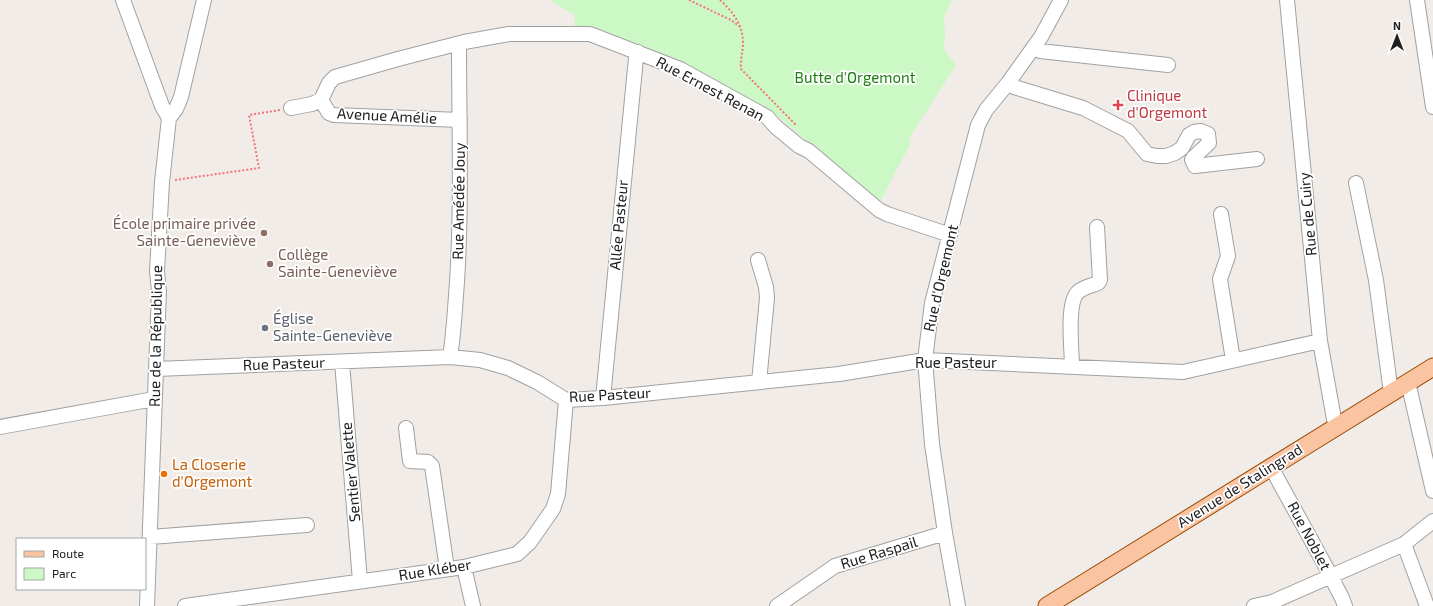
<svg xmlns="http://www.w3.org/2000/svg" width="1433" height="606" font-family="'Exo 2',sans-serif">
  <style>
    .park { fill: #ccf8c6 }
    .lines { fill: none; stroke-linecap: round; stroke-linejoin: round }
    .minor-casing { stroke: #a1a1a1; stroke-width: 16 }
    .major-casing { stroke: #994c04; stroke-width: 19 }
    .path { stroke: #f6737e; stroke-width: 2; stroke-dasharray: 2 2; stroke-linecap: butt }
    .minor { stroke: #fff; stroke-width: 14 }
    .major { stroke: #fac4a3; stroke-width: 17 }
    .health-dot { fill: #e0444e; stroke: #fff; stroke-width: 1.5 }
    .education-dot { fill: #8d6e63; stroke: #fff; stroke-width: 1.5 }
    .worship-dot { fill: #6b7280; stroke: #fff; stroke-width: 1.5 }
    .food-dot { fill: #e8710a; stroke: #fff; stroke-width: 1.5 }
    .labels { text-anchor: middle; stroke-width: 3.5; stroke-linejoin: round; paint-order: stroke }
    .park-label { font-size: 15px; fill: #1a7e0f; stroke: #fff }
    .street-label { font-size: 15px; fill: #202020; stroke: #fff }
    .health-label { font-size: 15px; fill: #be3a42; stroke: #fff; text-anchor: start }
    .education-label { font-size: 15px; fill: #785e54; stroke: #fff; text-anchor: end }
    .worship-label { font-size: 15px; fill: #5b616d; stroke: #fff; text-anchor: start }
    .food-label { font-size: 15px; fill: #c56008; stroke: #fff; text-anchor: start }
  </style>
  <rect width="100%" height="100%" fill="#f1ece7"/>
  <path class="park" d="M550 0H952L944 18 945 34 944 50 956 65 910 137 909 146 880 202 774 113 679 60 593 26H574L575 15Z"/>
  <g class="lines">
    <defs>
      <path id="minor" d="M123 0 162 106 169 118
        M1287 0 1320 341 1334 419 1337 426
        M1417 0 1433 107
        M1034 47 1040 51 1168 65
        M1008 83 1014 87 1083 108 1128 131 1147 154 1157 156H1166L1175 153 1182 148 1189 135 1194 132 1201 131 1208 134 1209 143 1194 157 1192 160 1195 166 1257 159
        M321 100 329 113 334 115 460 120
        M291 108 312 104 321 100 329 83 335 77 398 59 464 42 509 34H590L680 69 767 117 776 127 799 146 809 151 879 210 887 214 950 235
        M1356 183 1376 280 1391 393
        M1221 214 1228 256 1220 279 1233 360
        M758 260 766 287 767 298 759 382
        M450 357C454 332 455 307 457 282 462 202 459 123 459 44
        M342 362 360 581
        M1072 366C1072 350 1066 303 1078 292 1084 287 1091 286 1098 283L1100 280 1097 227
        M156 369 450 357 480 360 508 368 537 382 566 400 603 398 839 374 925 360 1183 372 1320 341
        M1408 382 1433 491
        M603 398 636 58 638 52
        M0 427 154 399
        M406 428 410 461 428 462 432 466 447 569
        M1271 467 1326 567 1342 598 1345 606
        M150 537 307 525
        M1404 544 1427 606
        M464 567 473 606
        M147 606 159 291 157 271 162 182 169 118 176 109 181 97 204 0
        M185 606 464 567 517 554 530 542 553 509 558 494 566 400
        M777 606 835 566 945 533
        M958 606 945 533 932 444 925 360 932 303 978 125 986 110 1008 83 1041 37 1061 0
        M1254 606 1272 602 1404 544 1433 521"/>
      <path id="major" d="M1047 606 1433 367"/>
    </defs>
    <use href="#minor" class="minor-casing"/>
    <use href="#major" class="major-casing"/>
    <path class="path" d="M689 0 731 20 739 26
      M720 0C733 12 743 25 743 43 743 52 740 60 741 69L795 124 794 125
      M175 180 259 168 249 115 280 110"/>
    <use href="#minor" class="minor"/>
    <use href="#major" class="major"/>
  </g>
  <path class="health-dot" d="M1116 99h4v4h4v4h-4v4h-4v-4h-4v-4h4z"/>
  <g class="education-dot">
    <circle cx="264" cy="233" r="4"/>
    <circle cx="270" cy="264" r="4"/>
  </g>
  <circle class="worship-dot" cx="265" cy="328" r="4"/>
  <circle class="food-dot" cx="164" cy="474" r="4"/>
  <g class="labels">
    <g class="park-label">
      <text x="855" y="83">Butte d'Orgemont</text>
    </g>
    <g class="street-label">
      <text transform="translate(710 89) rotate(28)" y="5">Rue Ernest Renan</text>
      <text transform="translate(387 116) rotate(3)" y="5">Avenue Amélie</text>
      <text transform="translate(459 201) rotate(-89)" y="5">Rue Amédée Jouy</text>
      <text transform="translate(1308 214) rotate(-95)" y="5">Rue de Cuiry</text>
      <text transform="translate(619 225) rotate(-85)" y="5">Allée Pasteur</text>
      <text transform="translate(941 278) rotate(-77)" y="5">Rue d'Orgemont</text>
      <text transform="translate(156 336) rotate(-89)" y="5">Rue de la République</text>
      <text x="956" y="368">Rue Pasteur</text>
      <text transform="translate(284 364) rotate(-2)" y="5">Rue Pasteur</text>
      <text transform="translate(610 395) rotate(-3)" y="5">Rue Pasteur</text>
      <text transform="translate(351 472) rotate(-95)" y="5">Sentier Valette</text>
      <text transform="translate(1240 486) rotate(-32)" y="5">Avenue de Stalingrad</text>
      <text transform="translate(1309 536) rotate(62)" y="5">Rue Noblet</text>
      <text transform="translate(879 553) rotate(-17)" y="5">Rue Raspail</text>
      <text transform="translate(435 570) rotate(-9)" y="5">Rue Kléber</text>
    </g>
    <g class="health-label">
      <text x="1127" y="101">Clinique<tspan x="1127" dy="17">d'Orgemont</tspan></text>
    </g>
    <g class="education-label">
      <text x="256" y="229">École primaire privée<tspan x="256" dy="17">Sainte-Geneviève</tspan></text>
      <text x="278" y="260" text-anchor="start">Collège<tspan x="278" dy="17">Sainte-Geneviève</tspan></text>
    </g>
    <g class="worship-label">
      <text x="273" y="324">Église<tspan x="273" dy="17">Sainte-Geneviève</tspan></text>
    </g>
    <g class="food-label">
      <text x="172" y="470">La Closerie<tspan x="172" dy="17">d'Orgemont</tspan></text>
    </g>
  </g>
  <rect x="16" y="538" width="130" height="52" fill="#ffffff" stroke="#a6a6a6"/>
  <rect x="24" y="551" width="20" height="6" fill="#fac4a3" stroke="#a6a6a6"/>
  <text x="52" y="558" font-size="12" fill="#202020">Route</text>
  <rect x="24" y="568" width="20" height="12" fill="#ccf8c6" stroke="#a6a6a6"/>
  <text x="52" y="578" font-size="12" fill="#202020">Parc</text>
  <g transform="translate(1397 36)" stroke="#ffffff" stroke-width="3" paint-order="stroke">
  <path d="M0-3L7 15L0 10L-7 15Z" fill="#202020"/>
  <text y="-6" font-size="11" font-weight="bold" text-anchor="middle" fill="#202020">N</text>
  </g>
</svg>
